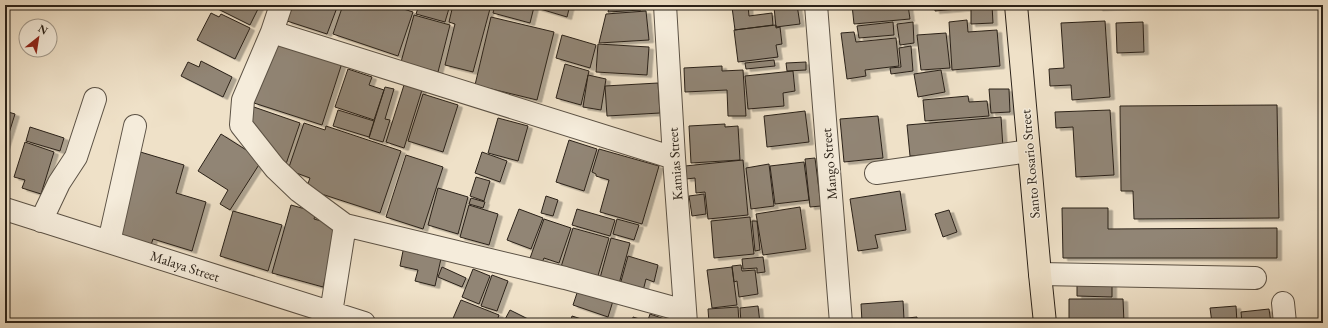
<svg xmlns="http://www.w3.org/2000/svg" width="1328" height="328" font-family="'EB Garamond',serif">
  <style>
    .building { fill: #918574; stroke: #2b2219; filter: url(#shadow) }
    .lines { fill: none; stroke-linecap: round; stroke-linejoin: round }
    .minor-casing { stroke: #5c5245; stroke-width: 24 }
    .major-casing { stroke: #2b2219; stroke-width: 24 }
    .minor { stroke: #f5ecdb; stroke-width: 22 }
    .major { stroke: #efe1c8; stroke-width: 22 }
    .labels { text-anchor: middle; stroke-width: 3; stroke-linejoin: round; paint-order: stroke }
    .street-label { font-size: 14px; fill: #2b2219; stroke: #f5ecdb }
  </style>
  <defs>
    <filter id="shadow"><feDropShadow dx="4.5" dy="2.5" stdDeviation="0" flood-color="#0004"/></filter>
  </defs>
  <rect width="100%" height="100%" fill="#efe1c8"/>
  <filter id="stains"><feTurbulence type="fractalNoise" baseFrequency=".005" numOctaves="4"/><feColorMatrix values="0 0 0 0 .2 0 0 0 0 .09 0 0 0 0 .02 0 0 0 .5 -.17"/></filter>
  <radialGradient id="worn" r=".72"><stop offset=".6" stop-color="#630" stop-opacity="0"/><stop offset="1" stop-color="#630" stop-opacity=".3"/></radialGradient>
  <path class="building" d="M210 5H260L250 25Z
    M293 5H338L327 34 287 21Z
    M343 5H394V6L413 12 398 56 333 34Z
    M419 5H450L445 22 416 14Z
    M453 5H491L473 72 445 65 455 24 449 22Z
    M495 5H524L534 7 530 23 493 13Z
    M538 5H570L567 17 537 8Z
    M610 5H640L641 10 608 12Z
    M748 5 749 16 772 13 773 25 735 30 732 7Z
    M788 5H797L800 24 776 27 774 7Z
    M852 5H908L910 19 854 24Z
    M935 5H969V8L935 11Z
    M971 5H992L993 23 971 24Z
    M1098 5H1126V7L1098 8Z
    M646 11 649 40 599 43 606 14Z
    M211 13 219 17 221 14 250 28 235 59 197 40Z
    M414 15 450 25 438 72 401 62Z
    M491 17 554 32 537 100 475 85Z
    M967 20 968 32 997 30 1000 66 952 70 949 22Z
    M1105 21 1110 97 1072 100 1071 85 1050 86 1049 69 1064 68 1061 23Z
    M893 22 894 35 859 38 857 26Z
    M913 22 914 43 900 45 897 24Z
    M1143 22 1144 52 1117 53 1116 23Z
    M776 25V28L780 27 782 44 776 45 778 57 738 62 734 30Z
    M854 32 856 42 896 38 899 66 865 70 866 76 847 79 841 33Z
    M946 33 950 68 921 70 917 35Z
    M562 35 596 45 590 68 556 58Z
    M275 38 343 60 322 125 254 103Z
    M598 44 649 47 647 75 596 72Z
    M911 46 913 71 891 74 890 68 901 67 899 48Z
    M774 60 775 66 746 69 745 63Z
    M201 61 232 77 223 97 181 76 188 62 199 67Z
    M806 62V70L787 71 786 63Z
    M565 64 589 71 581 105 556 98Z
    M722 66V71L743 70 746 116H728L727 90 685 92 684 68Z
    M348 69 372 77 369 85 384 90 374 120 335 107Z
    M941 70 945 92 918 97 914 74Z
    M793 71 795 91 783 93 784 106 748 109 745 76Z
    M588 75 606 79 601 110 583 107Z
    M658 83 660 113 607 116 605 86Z
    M404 85 422 90 404 148 386 142Z
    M385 87 394 89 385 119 390 120 383 142 369 138Z
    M989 89H1009L1010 112 991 113Z
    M423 94 458 105 443 152 408 141Z
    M968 96 969 102 987 101 989 116 925 121 923 100Z
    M1277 105 1279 218 1134 219 1133 191H1121L1120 106Z
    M251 106 300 123 285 167 246 123Z
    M338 110 374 121 369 137 333 126Z
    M1110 110 1114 175 1076 177 1073 127 1056 128 1055 112Z
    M5 111 15 114 5 146Z
    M805 111 809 142 767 147 764 116Z
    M878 116 883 158 844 162 840 119Z
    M1001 117 1003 148 910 156 907 125Z
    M498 118 528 126 518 161 488 153Z
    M304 123 325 130 326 126 401 151 380 213 306 189 310 178 288 170Z
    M725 124V127L738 126 740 160 691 163 689 126Z
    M30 127 64 138 60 151 26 141Z
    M221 134 262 160 230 210 220 204 228 190 198 171Z
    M569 140 597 149 584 191 556 182Z
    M25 142 54 152 41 194 22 188 25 180 14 177Z
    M599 149 659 166 642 224 600 212 609 180 596 176V174L592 172Z
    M137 151 184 165 176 193 206 202 192 251 153 239 149 251 112 240Z
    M482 152 507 161 500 182 475 173Z
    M406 155 443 167 423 229 386 217Z
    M815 158 821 206 810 207 805 159Z
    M743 160 748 215 708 219 705 192 696 193 695 178 686 179 685 166Z
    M804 162 809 200 775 204 770 166Z
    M769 164 774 206 751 209 746 168Z
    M476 177 490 181 484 201 470 196Z
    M438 188 468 197 458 234 428 225Z
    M900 191 906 230 875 235 878 248 858 251 850 199Z
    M704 194 706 214 692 216 689 196Z
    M546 196 558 200 553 216 541 213Z
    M471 198 485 202 483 208 469 204Z
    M291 205 316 212 314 219 339 226 323 287 272 273Z
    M469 205 498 214 489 245 460 237Z
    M800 207 806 249 763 255 756 214Z
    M1062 208H1108V229L1277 228V258H1063Z
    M519 209 543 218 531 249 507 240Z
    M577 209 615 220 610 236 572 225Z
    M949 210 957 232 943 237 935 214Z
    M233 211 282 225 268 271 220 256Z
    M750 217 754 254 714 258 711 221Z
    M544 219 571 228 559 263 544 258 541 265 529 261Z
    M617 219 639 225 634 240 613 234Z
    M752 221H757L760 250 755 251Z
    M573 228 609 238 597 279 561 267Z
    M611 238 630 243 619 284 600 278Z
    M404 246 442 254 435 286 415 281 418 270 400 266Z
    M628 256 658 265 654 282 646 279 643 291 620 285Z
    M763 257 765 272 757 273V268L743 269 742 259Z
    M741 265 742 271 755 270 758 294 739 297 737 281 734 282 732 266Z
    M442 267 466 278 462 287 438 277Z
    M732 267 737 305 712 308 707 270Z
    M473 269 490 276 479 304 462 297Z
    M492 275 508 281 497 311 481 306Z
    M1077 278H1112V297L1077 296Z
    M578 290 613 301 608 317 573 305Z
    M1069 299H1123L1124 323H1069Z
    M461 300 499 315 496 323H451Z
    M903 301 904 319 862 322 861 304Z
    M758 306 760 323H741L740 308Z
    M1236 306 1237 323H1212L1210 308Z
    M738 307 739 323H709L708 309Z
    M1269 309 1271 323H1242L1241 312Z
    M510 310 534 322 533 323H503Z
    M650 314 676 323H647Z
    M572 316 594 323H570Z
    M633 317 646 321 645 323H632Z
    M917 317V323L870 322Z
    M821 319V323H810L809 320Z"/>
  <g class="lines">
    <defs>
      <path id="minor" d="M281 5 272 32 243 100 241 125 275 168 299 191 345 225 565 278 685 311
        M665 5 674 158 686 323
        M816 5 841 323
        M272 32 674 158
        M876 173 1029 151
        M5 209 364 323
        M41 221 59 183 76 157 95 99
        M109 242 135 126
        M1040 274 1255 278
        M1283 303 1285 323
        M331 313 345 225"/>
      <path id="major" d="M1016 5 1040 274 1045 323"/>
    </defs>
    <use href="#minor" class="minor-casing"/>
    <use href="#major" class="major-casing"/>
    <use href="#minor" class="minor"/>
    <use href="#major" class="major"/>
  </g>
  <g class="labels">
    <g class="street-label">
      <text transform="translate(675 164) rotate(-94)" y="5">Kamias Street</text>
      <text transform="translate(829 164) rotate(-95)" y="5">Mango Street</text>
      <text transform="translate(1030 164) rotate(-95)" y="5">Santo Rosario Street</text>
      <text transform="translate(185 266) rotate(18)" y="5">Malaya Street</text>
    </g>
  </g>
  <rect width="1328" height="328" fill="none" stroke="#efe1c8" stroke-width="20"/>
  <rect x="6" y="6" width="1316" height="316" fill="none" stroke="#2b2219" stroke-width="2"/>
  <rect x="10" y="10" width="1308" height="308" fill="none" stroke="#2b2219"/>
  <g transform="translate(38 38) rotate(30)"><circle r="19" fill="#f5ecdb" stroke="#a49b8d"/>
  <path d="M0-3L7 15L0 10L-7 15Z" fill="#8f2418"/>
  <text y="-6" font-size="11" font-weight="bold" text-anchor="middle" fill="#2b2219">N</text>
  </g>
  <rect width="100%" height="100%" filter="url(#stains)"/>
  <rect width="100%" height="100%" fill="url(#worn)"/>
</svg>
